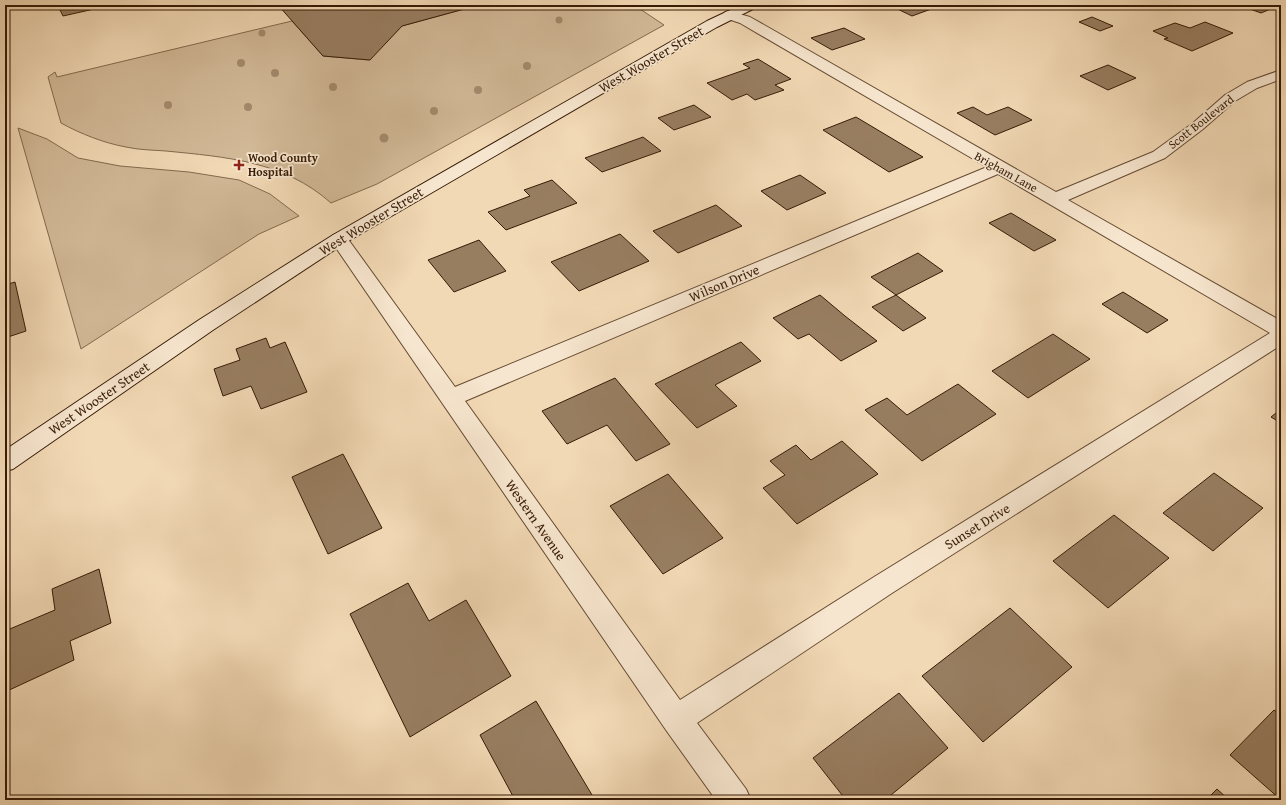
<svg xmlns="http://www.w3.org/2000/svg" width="1286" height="805" font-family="'Gentium Book Plus',serif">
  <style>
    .green { fill: #d2b997; stroke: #846a4e }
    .building { fill: #987e61; stroke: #361b05 }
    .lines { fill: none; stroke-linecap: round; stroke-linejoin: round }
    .minor-casing { stroke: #654a31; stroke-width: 2 }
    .secondary-casing { stroke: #361b05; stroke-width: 2 }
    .minor { fill: #f7e6cf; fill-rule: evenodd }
    .secondary { fill: #f7e6cf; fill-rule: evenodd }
    .tree { fill: #a48a6c }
    .poi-dot { fill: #8f2418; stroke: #f7e6cf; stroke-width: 1.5 }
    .labels { text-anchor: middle; stroke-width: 3.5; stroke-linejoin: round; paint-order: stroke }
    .far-street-label { font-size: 12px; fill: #361b05; stroke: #f7e6cf }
    .far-poi-label { font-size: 12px; font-weight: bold; fill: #361b05; stroke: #f7e6cf; text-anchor: start }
    .street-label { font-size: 14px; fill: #361b05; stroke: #f7e6cf }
  </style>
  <rect width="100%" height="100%" fill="#f2d9b5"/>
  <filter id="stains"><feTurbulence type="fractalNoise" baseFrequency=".005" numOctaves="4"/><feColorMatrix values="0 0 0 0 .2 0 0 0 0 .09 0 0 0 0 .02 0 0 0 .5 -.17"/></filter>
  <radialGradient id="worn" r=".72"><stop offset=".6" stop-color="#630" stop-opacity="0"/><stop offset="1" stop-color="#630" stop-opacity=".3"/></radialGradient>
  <path class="green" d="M479 5H634L664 25 377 184 331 203C284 161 226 157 166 151 153 150 139 150 126 147 104 143 81 134 61 123L48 77 55 72 57 77 292 21 323 56 369 60 402 26Z
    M18 128 47 139 78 158 120 166 189 172 239 180 270 194 299 216 259 234 81 349Z"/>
  <path class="building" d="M47 5H112L63 16 58 6 49 8Z
    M278 5H479L402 26 370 60 323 56Z
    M889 5H928L934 8 912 16Z
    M1239 5H1280L1261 13Z
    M1092 17 1113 26 1100 31 1079 22Z
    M1205 22 1233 33 1192 51 1164 39 1168 38 1153 31 1175 23 1190 28Z
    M844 28 865 39 832 50 811 38Z
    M758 59 791 79 775 85 784 90 755 100 747 94 732 100 707 83 750 68 743 64Z
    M1108 65 1136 78 1108 90 1080 76Z
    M694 105 711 117 674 130 658 118Z
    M973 107 987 115 1008 107 1032 120 995 135 957 113Z
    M856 117 923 157 889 172 823 130Z
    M643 137 661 151 602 172 585 158Z
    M800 175 826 193 787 210 761 191Z
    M552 180 577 203 506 230 488 212 530 196 524 190Z
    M716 205 742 226 678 253 653 231Z
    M1011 213 1056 240 1034 251 989 223Z
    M620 234 649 261 579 291 551 262Z
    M479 240 506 271 454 292 428 260Z
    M918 253 943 271 896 295 871 277Z
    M15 282 26 331 5 338V285Z
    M1123 292 1168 320 1147 333 1102 304Z
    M820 295 845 316 877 341 841 361 809 334 798 339 773 318Z
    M896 295 926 318 903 331 872 307Z
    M1053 334 1090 359 1028 398 992 371Z
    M266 338 270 348 285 342 307 392 261 409 251 386 223 396 214 369 240 360 236 349Z
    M741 342 761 361 715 385 737 406 697 428 655 384Z
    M615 378 670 444 636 461 607 425 567 444 542 411Z
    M958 384 996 414 922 461 865 410 887 398 907 415Z
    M1281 409V423L1271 417Z
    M842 441 878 474 797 524 763 488 785 475 770 461 796 445 811 460Z
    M343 454 382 528 328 554 292 477Z
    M1214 473 1263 508 1213 551 1163 513Z
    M668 474 723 538 663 574 610 506Z
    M1114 515 1169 558 1108 608 1053 561Z
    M99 569 111 623 70 641 74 660 5 692V631L55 610 52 589Z
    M408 583 429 621 466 600 511 676 410 737 350 614Z
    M1010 608 1072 667 983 742 922 676Z
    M899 693 948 748 885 800H846L813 758Z
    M536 701 595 800H515L480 735Z
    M1274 710 1281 715V800L1230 755Z
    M1217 789 1229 800H1206Z"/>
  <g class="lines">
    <defs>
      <path id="minor" d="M729 11 750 17 1056 192 1153 152 1193 123 1225 95 1247 82 1281 70V79L1257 88 1235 101 1203 129 1165 158 1068 200 1281 321V345L892 593 697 723 746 789 751 800H716L666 730 330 239 333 235 339 233 345 235 455 387 987 167 740 23 725 18 723 15 725 12ZM998 174 1270 333 874 577 680 700 465 401Z"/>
      <path id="secondary" d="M741 5H757L755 8 717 27 345 243 213 330 13 469 5 471V450L199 320 333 235 707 21Z"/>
    </defs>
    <use href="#minor" class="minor-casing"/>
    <use href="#secondary" class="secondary-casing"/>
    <use href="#minor" class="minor"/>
    <use href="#secondary" class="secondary"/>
  </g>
  <g class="tree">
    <circle cx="559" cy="20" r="3.5"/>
    <circle cx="262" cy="33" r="3.5"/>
    <circle cx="241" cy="63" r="4"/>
    <circle cx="527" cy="66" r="4"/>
    <circle cx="275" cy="73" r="4"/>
    <circle cx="333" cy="87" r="4"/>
    <circle cx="478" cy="90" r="4"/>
    <circle cx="168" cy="105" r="4"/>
    <circle cx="248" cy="107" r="4"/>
    <circle cx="434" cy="111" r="4"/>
    <circle cx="384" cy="138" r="4.5"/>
  </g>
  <path class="poi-dot" d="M237 159h4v4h4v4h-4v4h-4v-4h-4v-4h4z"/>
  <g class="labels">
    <g class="far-street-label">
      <text transform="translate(1201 122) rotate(-38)" y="4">Scott Boulevard</text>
      <text transform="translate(1006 172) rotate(29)" y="4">Brigham Lane</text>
    </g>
    <g class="far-poi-label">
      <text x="248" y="162">Wood County<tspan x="248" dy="14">Hospital</tspan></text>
    </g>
    <g class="street-label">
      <text transform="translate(651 59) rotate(-30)" y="5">West Wooster Street</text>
      <text transform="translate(371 221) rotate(-31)" y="5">West Wooster Street</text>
      <text transform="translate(724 283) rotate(-23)" y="5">Wilson Drive</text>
      <text transform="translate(99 398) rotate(-34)" y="5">West Wooster Street</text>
      <text transform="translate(536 520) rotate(55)" y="5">Western Avenue</text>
      <text transform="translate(977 526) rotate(-32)" y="5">Sunset Drive</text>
    </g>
  </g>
  <rect width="1286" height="805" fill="none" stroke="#f2d9b5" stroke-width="20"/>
  <rect x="6" y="6" width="1274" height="793" fill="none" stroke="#361b05" stroke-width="2"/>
  <rect x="10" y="10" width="1266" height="785" fill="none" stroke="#361b05"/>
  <rect width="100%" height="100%" filter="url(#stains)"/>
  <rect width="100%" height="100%" fill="url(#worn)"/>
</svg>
